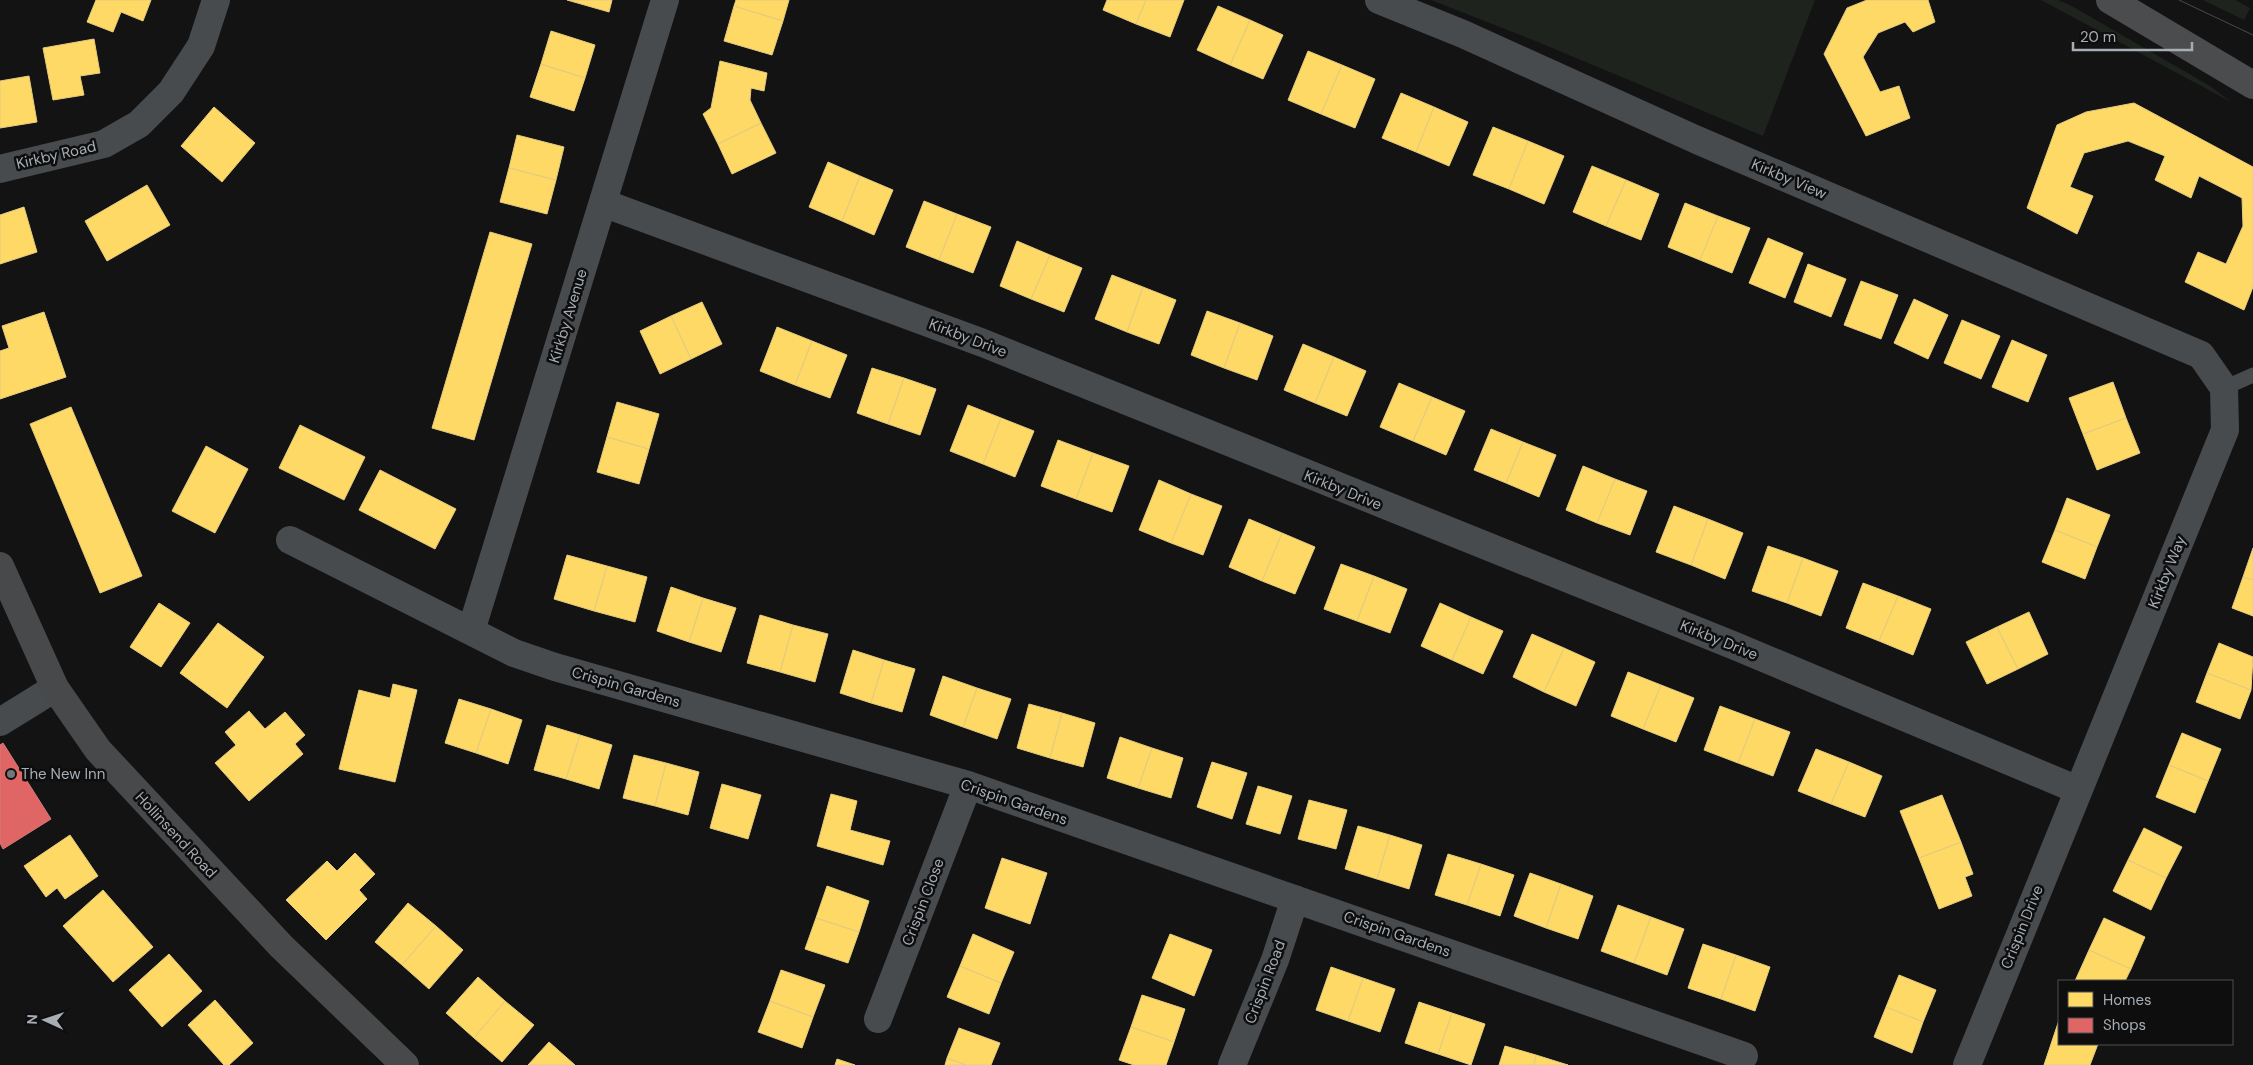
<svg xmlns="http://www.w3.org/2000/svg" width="2253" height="1065" font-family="'DM Sans',sans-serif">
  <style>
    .green { fill: #1e231e }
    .homes { fill: #ffd966; stroke: #e4cc7d }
    .shops { fill: #e06666; stroke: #cf7b7d }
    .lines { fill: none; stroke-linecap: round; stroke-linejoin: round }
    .lane { stroke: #484b4d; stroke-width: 15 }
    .street { stroke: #484b4d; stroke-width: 28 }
    .secondary { stroke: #47494a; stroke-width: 28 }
    .highway { stroke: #4b4c4d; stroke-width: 28 }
    .tram { stroke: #494a4c; stroke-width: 1 }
    .poi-dot { fill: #73777b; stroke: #0e0e0f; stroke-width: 2 }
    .labels { text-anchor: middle; stroke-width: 5; stroke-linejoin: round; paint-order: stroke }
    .street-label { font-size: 15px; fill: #a6adb3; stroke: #0e0e0f }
    .poi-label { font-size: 15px; fill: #a6adb3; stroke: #0e0e0f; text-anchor: start }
  </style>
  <rect width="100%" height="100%" fill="#131314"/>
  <path class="green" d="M1431 0H1815L1763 136 1533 40Z
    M2041 0H2058L2070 5 2210 86 2231 102Z
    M2203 0H2235L2250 8 2244 20Z"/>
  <path class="homes" d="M96 0H151L143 21 121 12 113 32 87 22Z
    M567 0H612L609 12Z
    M736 0H789L783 21 734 6Z
    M1107 0H1146L1136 24 1103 10Z
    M1146 0H1184L1170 37 1136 24Z
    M1867 0H1928L1935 22 1913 32 1905 22 1878 33 1863 57 1880 92 1899 86 1910 118 1866 136 1824 54 1847 8Z
    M734 6 783 21 772 55 724 41Z
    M1218 6 1250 20 1230 65 1197 50Z
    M1250 20 1283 35 1263 79 1230 65Z
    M551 31 595 45 585 78 541 64Z
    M94 39 100 73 80 76 84 95 53 100 43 48Z
    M1308 51 1342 65 1321 114 1288 100Z
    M720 61 767 73 764 91 751 88 750 100 761 123 718 144 703 114 711 108Z
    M541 64 585 78 574 111 530 97Z
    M1342 65 1375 79 1355 128 1321 114Z
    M29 76 37 122 0 128V81Z
    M1401 93 1434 107 1416 152 1382 138Z
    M2134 103 2253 167V287L2244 310 2185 282 2198 252 2226 264 2243 226 2242 198 2199 176 2191 198 2155 180 2165 156 2128 141 2084 153 2070 187 2093 196 2077 234 2027 208 2057 125 2086 112Z
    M214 107 255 143 222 182 181 146Z
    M1434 107 1468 122 1449 166 1416 152Z
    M761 123 776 153 732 174 718 144Z
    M1493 127 1528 141 1509 189 1473 175Z
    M517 135 564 147 556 180 509 168Z
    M1528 141 1564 156 1544 204 1509 189Z
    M828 162 860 176 842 221 809 207Z
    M1592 166 1626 180 1606 226 1573 212Z
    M509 168 556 180 547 214 500 202Z
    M860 176 893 190 874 235 842 221Z
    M1626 180 1659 194 1641 240 1606 226Z
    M147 185 170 225 107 261 85 221Z
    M924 201 957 214 939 260 906 247Z
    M1685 203 1718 216 1700 260 1668 247Z
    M24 207 37 252 0 264V215Z
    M957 214 991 227 973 273 939 260Z
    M1718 216 1750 228 1732 273 1700 260Z
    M490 232 532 244 474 440 432 428Z
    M1768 238 1803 253 1785 298 1749 283Z
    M1017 241 1050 255 1031 299 1000 286Z
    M1050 255 1082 268 1064 312 1031 299Z
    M1808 264 1846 279 1831 317 1794 302Z
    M1112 275 1143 287 1127 332 1095 319Z
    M1861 281 1898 295 1881 339 1844 325Z
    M1143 287 1176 300 1159 344 1127 332Z
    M1914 299 1948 315 1928 359 1894 343Z
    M702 302 722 344 691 359 671 316Z
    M1207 311 1240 323 1224 368 1191 355Z
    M44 312 66 377 0 399V351L9 348 2 326Z
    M671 316 691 359 660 374 640 331Z
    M1962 320 2000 336 1981 379 1944 363Z
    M1240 323 1273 336 1257 380 1224 368Z
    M777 327 812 341 795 385 760 371Z
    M2012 340 2047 355 2028 402 1992 387Z
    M812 341 847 355 830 398 795 385Z
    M1303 344 1334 357 1315 403 1284 390Z
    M1334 357 1366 371 1347 416 1315 403Z
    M872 368 904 378 888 424 857 413Z
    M904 378 936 389 920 435 888 424Z
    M2113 382 2126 418 2083 434 2069 398Z
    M1399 383 1432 397 1413 441 1380 427Z
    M1432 397 1465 411 1446 455 1413 441Z
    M617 402 659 414 649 449 607 437Z
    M968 405 1001 418 983 464 950 451Z
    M71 407 142 576 100 593 30 424Z
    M1001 418 1034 431 1015 477 983 464Z
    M2126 418 2140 453 2097 470 2083 434Z
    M300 425 365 457 344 500 279 468Z
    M1491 429 1523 442 1506 483 1474 470Z
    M607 437 649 449 639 484 597 472Z
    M1058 440 1093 453 1076 499 1041 486Z
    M1523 442 1556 455 1539 497 1506 483Z
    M206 446 248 469 215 533 172 511Z
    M1093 453 1129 466 1112 512 1076 499Z
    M1583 466 1615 479 1597 523 1566 510Z
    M380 470 456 509 435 549 359 510Z
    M1615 479 1647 491 1630 535 1597 523Z
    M1159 480 1191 494 1171 543 1139 530Z
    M1191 494 1222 506 1203 555 1171 543Z
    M2067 498 2110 515 2097 547 2055 530Z
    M1674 506 1708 519 1691 565 1656 552Z
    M1249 519 1282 533 1262 581 1229 567Z
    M1708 519 1743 533 1725 579 1691 565Z
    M2055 530 2097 547 2085 579 2042 562Z
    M1282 533 1315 547 1295 594 1262 581Z
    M1768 546 1803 558 1787 603 1752 591Z
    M2253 548V580L2243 577Z
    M567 555 607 566 594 611 554 599Z
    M1803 558 1838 571 1821 616 1787 603Z
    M1341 564 1374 576 1357 621 1324 609Z
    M607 566 647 577 635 622 594 611Z
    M1374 576 1407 589 1390 633 1357 621Z
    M2243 577 2253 580V616L2232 608Z
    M1863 583 1898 596 1879 641 1846 628Z
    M671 587 703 598 689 642 657 631Z
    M1898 596 1931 609 1913 655 1879 641Z
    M703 598 736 608 721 652 689 642Z
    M159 603 190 623 161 667 130 647Z
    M1440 603 1471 617 1452 660 1421 646Z
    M2029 612 2048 654 2018 669 1997 627Z
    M760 615 793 625 780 672 747 663Z
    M1471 617 1503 631 1483 674 1452 660Z
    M218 623 264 657 227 708 180 673Z
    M793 625 828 634 815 682 780 672Z
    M1997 627 2018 669 1987 684 1966 642Z
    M1532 634 1564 648 1544 692 1513 677Z
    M2219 643 2253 657 2251 690 2207 673Z
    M1564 648 1595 662 1576 706 1544 692Z
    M853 650 884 660 871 703 840 693Z
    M884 660 915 669 902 712 871 703Z
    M1628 672 1661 685 1643 729 1611 716Z
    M2207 673 2251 690 2240 719 2196 702Z
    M943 676 977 688 963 727 930 715Z
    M393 684 417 690 395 782 339 769 359 690 390 698Z
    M1661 685 1694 698 1676 742 1643 729Z
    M977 688 1011 699 997 739 963 727Z
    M459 699 491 709 476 753 445 743Z
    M1029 704 1062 713 1050 758 1017 748Z
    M1720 706 1755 719 1738 763 1704 750Z
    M491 709 522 720 508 764 476 753Z
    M249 711 265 729 285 712 305 735 295 744 303 754 249 801 215 763 236 745 225 732Z
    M1062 713 1095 723 1083 767 1050 758Z
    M1755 719 1790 732 1773 776 1738 763Z
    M547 725 580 735 566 779 534 770Z
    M2182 733 2221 749 2208 781 2169 765Z
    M580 735 612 745 599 789 566 779Z
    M1120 737 1152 748 1138 788 1107 778Z
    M1152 748 1183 758 1171 798 1138 788Z
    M1816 749 1849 762 1831 804 1798 791Z
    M634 755 666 763 655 806 623 798Z
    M1212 762 1247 773 1232 819 1197 807Z
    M1849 762 1882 776 1865 817 1831 804Z
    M666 763 699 772 688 815 655 806Z
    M2169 765 2208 781 2195 813 2156 797Z
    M722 784 761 795 748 839 710 828Z
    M1258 786 1292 796 1280 834 1246 824Z
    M831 794 857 801 850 830 890 841 883 865 817 846Z
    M1942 795 1961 842 1919 858 1900 811Z
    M1309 800 1347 810 1336 849 1298 839Z
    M1358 826 1390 835 1377 879 1345 869Z
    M2144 828 2182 847 2166 878 2128 860Z
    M70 835 98 876 65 899 57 888 46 897 24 866Z
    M1390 835 1422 845 1409 889 1377 879Z
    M1961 842 1973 874 1965 877 1972 896 1939 909 1919 858Z
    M355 853 375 874 359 890 367 899 326 940 286 900 327 861 337 871Z
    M1448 854 1481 864 1467 905 1435 895Z
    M1002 858 1047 873 1030 924 985 908Z
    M2128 860 2166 878 2151 910 2113 891Z
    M1481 864 1514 875 1500 916 1467 905Z
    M1530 873 1561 884 1546 928 1514 916Z
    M1561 884 1593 896 1578 939 1546 928Z
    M827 886 869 901 859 932 816 918Z
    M103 890 153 947 113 982 63 926Z
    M408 903 436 926 402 965 375 942Z
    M1618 905 1651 917 1634 963 1601 951Z
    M1651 917 1684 929 1667 975 1634 963Z
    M816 918 859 932 848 963 805 949Z
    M2104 918 2145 937 2131 969 2089 950Z
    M436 926 463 950 429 989 402 965Z
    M973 934 1014 952 1001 983 960 966Z
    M1170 934 1212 950 1194 996 1152 978Z
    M1703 944 1736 955 1721 999 1688 988Z
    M2089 950 2131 969 2125 981H2075Z
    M169 954 202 991 162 1027 129 990Z
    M1736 955 1770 967 1755 1011 1721 999Z
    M960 966 1001 983 989 1014 947 997Z
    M1331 967 1363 978 1348 1021 1316 1010Z
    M781 970 825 985 813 1017 770 1001Z
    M1899 975 1936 990 1923 1022 1886 1007Z
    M478 977 505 1001 474 1038 446 1013Z
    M1363 978 1395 989 1380 1032 1348 1021Z
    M1142 995 1185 1009 1174 1042 1131 1027Z
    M215 1000 253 1043 229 1065H224L188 1025Z
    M505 1001 534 1025 502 1062 474 1038Z
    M770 1001 813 1017 802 1048 758 1032Z
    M1419 1002 1452 1013 1438 1054 1405 1043Z
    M1886 1007 1923 1022 1912 1053 1874 1037Z
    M1452 1013 1485 1024 1471 1065 1438 1054Z
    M2059 1020V1044H2098L2090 1065H2044Z
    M1131 1027 1174 1042 1166 1065H1134L1119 1060Z
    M959 1028 1000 1043 991 1065H966L947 1058Z
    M549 1042 575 1065H528Z
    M1505 1046 1536 1055 1534 1065H1499Z
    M1536 1055 1568 1065H1534Z
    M947 1058 966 1065H945Z
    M837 1059 855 1065H835Z"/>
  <path class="shops" d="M3 743 51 819 3 849 0 843V745Z"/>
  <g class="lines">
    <path class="lane" d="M2224 388 2253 375"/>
    <path class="street" d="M1379 0 1463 34 1697 140 2201 355 2224 388 2225 430 1967 1065
      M0 169 104 144 139 124 171 92 201 46 216 0
      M603 203 983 343 1735 646 2078 790
      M290 540 514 653 555 667 968 785 1744 1056
      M471 631 665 0
      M0 722 55 688
      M878 1019 968 785
      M1232 1065 1275 960 1295 899"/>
    <path class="secondary" d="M0 566 55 688 98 750 281 946 405 1065"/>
    <path class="highway" d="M2110 0 2253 85"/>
    <path class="tram" d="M2179 0 2253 35"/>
  </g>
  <circle class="poi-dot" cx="11" cy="774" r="5"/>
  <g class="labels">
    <g class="street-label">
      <text transform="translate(56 155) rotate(-13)" y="5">Kirkby Road</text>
      <text transform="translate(1789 179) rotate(23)" y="5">Kirkby View</text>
      <text transform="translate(568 316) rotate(-73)" y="5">Kirkby Avenue</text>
      <text transform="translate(968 338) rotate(21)" y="5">Kirkby Drive</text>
      <text transform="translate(1343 490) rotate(22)" y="5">Kirkby Drive</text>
      <text transform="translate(2167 572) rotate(-68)" y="5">Kirkby Way</text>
      <text transform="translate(1719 640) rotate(22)" y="5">Kirkby Drive</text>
      <text transform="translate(626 687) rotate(16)" y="5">Crispin Gardens</text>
      <text transform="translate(1014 802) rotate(19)" y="5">Crispin Gardens</text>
      <text transform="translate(176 835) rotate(47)" y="5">Hollinsend Road</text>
      <text transform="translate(923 902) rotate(-69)" y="5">Crispin Close</text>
      <text transform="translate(2022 927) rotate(-68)" y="5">Crispin Drive</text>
      <text transform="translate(1397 934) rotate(19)" y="5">Crispin Gardens</text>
      <text transform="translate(1265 982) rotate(-69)" y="5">Crispin Road</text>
    </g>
    <g class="poi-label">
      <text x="21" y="779">The New Inn</text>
    </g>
  </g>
  <rect x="2058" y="980" width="175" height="65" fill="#0e0e0f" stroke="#4b4e51"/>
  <rect x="2068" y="992" width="25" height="15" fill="#ffd966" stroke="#4b4e51"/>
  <text x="2103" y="1005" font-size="15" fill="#a6adb3">Homes</text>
  <rect x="2068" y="1018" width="25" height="15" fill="#e06666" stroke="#4b4e51"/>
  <text x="2103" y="1030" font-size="15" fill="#a6adb3">Shops</text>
  <g transform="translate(45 1020) rotate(273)" stroke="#0e0e0f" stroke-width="4" paint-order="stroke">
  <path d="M0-4L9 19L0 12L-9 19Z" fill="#a6adb3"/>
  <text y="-8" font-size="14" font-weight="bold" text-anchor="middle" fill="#a6adb3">N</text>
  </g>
  <path d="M2073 42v8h119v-8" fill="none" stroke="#a6adb3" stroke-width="2.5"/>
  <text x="2080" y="42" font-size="15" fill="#a6adb3" stroke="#0e0e0f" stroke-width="4" paint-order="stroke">20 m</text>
</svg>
